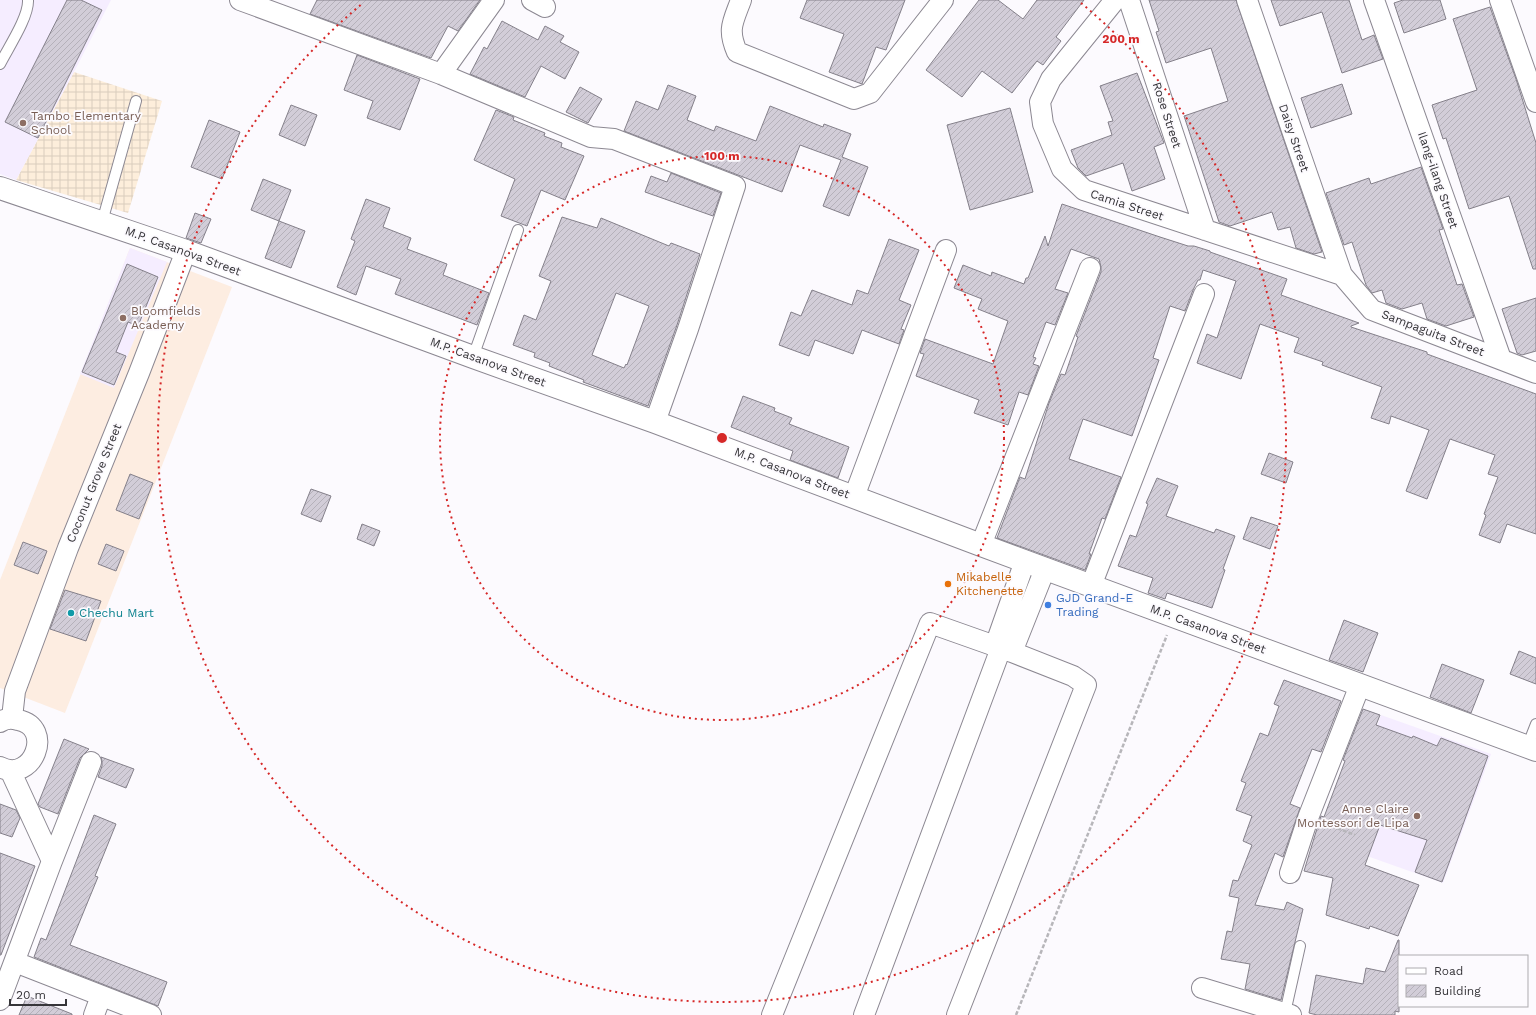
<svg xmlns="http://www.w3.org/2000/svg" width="1536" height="1015" font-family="'Work Sans',sans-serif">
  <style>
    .commercial { fill: #fdede1 }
    .industrial { fill: url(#industrial-grid) }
    .built { fill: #f5edff }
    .building { fill: url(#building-hatch); stroke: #84808a; fill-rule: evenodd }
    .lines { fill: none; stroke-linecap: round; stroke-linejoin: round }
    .service-casing { stroke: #8c8892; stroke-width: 12 }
    .minor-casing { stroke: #8c8892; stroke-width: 22 }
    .tertiary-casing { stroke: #8c8892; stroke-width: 24 }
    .path { stroke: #b7b6ba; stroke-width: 2.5; stroke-dasharray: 4 2; stroke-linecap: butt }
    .service { stroke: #fff; stroke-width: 10 }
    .minor { stroke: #fff; stroke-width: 20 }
    .tertiary { stroke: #fff; stroke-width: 22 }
    .ring { fill: none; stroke: #d62828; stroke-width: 2; stroke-dasharray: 2 4 }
    .education-dot { fill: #8d6e63; stroke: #fcfafe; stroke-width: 1.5 }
    .food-dot { fill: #e8710a; stroke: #fcfafe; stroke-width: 1.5 }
    .shop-dot { fill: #3f7fe0; stroke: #fcfafe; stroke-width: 1.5 }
    .culture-dot { fill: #0f9aa8; stroke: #fcfafe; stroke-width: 1.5 }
    .labels { text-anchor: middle; stroke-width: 3.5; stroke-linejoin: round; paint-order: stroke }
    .street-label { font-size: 12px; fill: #363539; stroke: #fcfafe }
    .education-label { font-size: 12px; fill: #785e54; stroke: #fcfafe; text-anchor: start }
    .food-label { font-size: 12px; fill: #c56008; stroke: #fcfafe; text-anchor: start }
    .shop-label { font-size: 12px; fill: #366cbe; stroke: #fcfafe; text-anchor: start }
    .culture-label { font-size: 12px; fill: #0d838f; stroke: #fcfafe; text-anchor: start }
    .centre { fill: #d62828; stroke: #fcfafe; stroke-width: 2 }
    .ring-label { font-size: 12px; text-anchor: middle; font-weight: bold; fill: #d62828; stroke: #fcfafe; stroke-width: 3.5; stroke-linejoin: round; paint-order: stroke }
  </style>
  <defs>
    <pattern id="industrial-grid" width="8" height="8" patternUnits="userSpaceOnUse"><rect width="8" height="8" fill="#fdeedb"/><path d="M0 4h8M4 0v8" fill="none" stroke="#d9cdbd"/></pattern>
    <pattern id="building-hatch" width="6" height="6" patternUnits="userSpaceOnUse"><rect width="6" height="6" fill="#d2cdd8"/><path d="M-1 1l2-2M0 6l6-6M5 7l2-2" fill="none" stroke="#b5b1ba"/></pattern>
  </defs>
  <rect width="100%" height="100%" fill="#fcfafe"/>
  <path class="commercial" d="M130 248 232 287 65 713 0 688V580Z"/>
  <path class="industrial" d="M74 72 162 101 128 213 16 180Z"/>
  <path class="built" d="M0 0H111L74 72 16 180 0 174Z
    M130 248 167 262 114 388 80 374Z
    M1381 715 1491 754 1443 883 1353 851 1359 774Z"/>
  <path class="building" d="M67 0H81L102 10 38 138 5 122Z
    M317 0H480L458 31 448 26 431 58 310 14Z
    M807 0H905L886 50 876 47 862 84 829 72 844 34 800 18Z
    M979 0H998L1023 19 1037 0H1084L1056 37 1061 41 1043 65 1037 61 1012 93 982 71 962 97 926 70Z
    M1149 0H1236L1322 252 1314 254 1296 248 1290 227 1278 230 1272 212 1230 226 1219 222 1184 116 1228 101 1211 48 1166 63 1156 32 1159 31Z
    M1271 0H1349L1362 40 1374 35 1383 59 1342 73 1322 12 1280 26Z
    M1403 0H1440L1446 19 1404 33 1394 3Z
    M1490 7 1516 79 1536 143V269H1533L1509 196 1469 209 1446 138 1443 139 1432 105 1477 90 1453 19Z
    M502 21 538 40 545 26 564 36 560 42 579 52 565 79 541 66 525 97 470 74 484 47 487 49Z
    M357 55 420 79 400 130 367 118 373 101 344 90Z
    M1137 73 1164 143 1154 147 1165 179 1132 191 1123 163 1086 176 1078 168 1071 150 1112 135 1108 122 1113 121 1100 86Z
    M1342 84 1352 114 1311 128 1301 98Z
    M668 85 696 96 687 120 714 131 716 126 756 141 770 106 823 127 824 124 851 134 842 157 868 167 849 216 823 206 841 160 800 145 782 192 624 131 636 101 658 110Z
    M580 87 602 99 588 123 566 112Z
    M291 105 317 115 305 146 279 135Z
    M1010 108 1033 192 970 210 947 125Z
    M496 110 514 117 513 120 545 133 544 136 562 143 561 147 584 156 565 200 541 190 527 226 501 216 515 179 474 160Z
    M209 120 240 132 222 179 191 167Z
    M1421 167 1443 229 1439 230 1457 285 1462 284 1474 317 1446 326 1427 319 1422 303 1402 309 1386 303 1382 290 1372 293 1366 285 1352 242 1344 245 1326 193 1369 178 1371 184Z
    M671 173 721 193 713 216 645 192 651 176 667 182Z
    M263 179 291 190 279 221 251 210Z
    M366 199 390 208 383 227 411 238 407 249 447 264 443 275 489 293 477 325 395 294 401 279 366 266 356 295 337 287 355 241 351 239Z
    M1062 204 1160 237 1188 246H1194L1210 251V252L1287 279 1281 295 1359 323 1351 326V327L1427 352V354L1446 361 1536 394V534L1507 524 1500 543 1479 535 1486 515 1484 514 1498 477 1488 474 1495 455 1450 439 1427 499 1406 491 1429 430 1391 416 1389 424 1371 418 1382 387 1322 365 1323 362 1294 352 1299 338 1260 324 1241 379 1197 363 1207 334 1217 338 1236 281 1203 270 1200 280H1198L1193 290 1185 311 1170 306 1153 358 1159 360 1132 436 1083 419 1069 459 1121 477 1105 519 1102 518 1089 554H1091L1085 570 997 538 1020 477 1025 479 1049 403 1061 374 1065 375 1078 337 1076 336 1101 272V267L1099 259 1071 249 1055 289 1068 293 1055 325 1046 322 1033 357 1036 358 1033 364 1039 366 1028 395 1019 392 1008 425 974 413 979 400 916 376 924 354 920 353 925 339 993 364 1008 321 978 309 982 299 954 288 963 265 991 276 992 272 1024 284 1026 278H1028L1045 236 1048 246Z
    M195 213 211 219 201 243 186 238Z
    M562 217 597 228 601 218 669 246 671 243 700 254 677 325 648 406 583 382 584 380 549 366 550 363 534 357 535 353 513 345 524 315 536 320 551 281 539 276ZM616 293 649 306 627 365 626 364 624 368 592 355Z
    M279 221 305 231 291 268 265 258Z
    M889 239 919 250 899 300 911 305 901 329 904 330 899 344 862 330 853 354 815 340 809 356 779 345 791 312 801 316 812 290 852 305 857 290 868 294Z
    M127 264 158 277 138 326 128 322 116 352 126 356 114 385 82 372Z
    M1536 298V351L1522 355 1517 353 1502 309Z
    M743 396 775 408 774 411 792 418 789 424 849 447 838 478 790 460 793 451 731 427Z
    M1269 453 1293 462 1286 483 1261 474Z
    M130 474 153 483 139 519 116 510Z
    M1157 478 1178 486 1166 516 1214 533 1216 529 1235 536 1223 569 1225 570 1212 608 1167 593 1165 599 1148 593 1153 578 1118 566 1130 535 1136 537 1148 504 1146 503Z
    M311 489 331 496 321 522 301 514Z
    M1251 517 1278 526 1270 549 1243 539Z
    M362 524 380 531 374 546 357 539Z
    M23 542 47 551 38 574 14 565Z
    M106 544 124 551 116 571 98 564Z
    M65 590 101 601 86 641 50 629Z
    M1344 620 1378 633 1363 672 1329 660Z
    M1519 651 1536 658V684L1510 674Z
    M1442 664 1484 680 1471 713 1430 697Z
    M1284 680 1341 701 1321 752 1312 749 1290 804 1300 808 1283 857 1275 853 1255 905 1284 910 1287 902 1303 909 1281 1000 1245 989 1250 964 1221 959 1227 931 1232 932 1239 898 1229 896 1233 880 1238 881 1252 845 1243 841 1252 816 1236 810 1246 783 1241 781 1260 733 1268 736 1279 706 1274 704Z
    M1363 709 1380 715 1376 725 1412 738 1413 736 1437 746 1441 738 1488 756 1442 882 1415 872 1427 840 1380 825 1365 865 1419 885 1398 936 1370 926 1369 929 1326 915 1333 878 1304 871 1319 822 1321 816 1324 817 1345 761 1343 760Z
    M64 739 89 749 80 758 58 814 40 807 38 804Z
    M101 757 134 769 126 788 98 777 102 766V761Z
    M0 804 16 810 20 818 12 837 0 833Z
    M94 815 116 824 95 876 98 877 70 945 167 982 158 1006 34 957 41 938 46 940Z
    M0 853 35 866 1 955H0Z
    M1398 940H1399V1012L1395 1011V1015H1317L1309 1013 1316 975 1363 984 1366 968 1385 972Z
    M27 996 72 1014V1015H19Z"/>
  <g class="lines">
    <defs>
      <path id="service" d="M0 64C8 48 29 17 28 0
        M102 222 136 101
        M473 357 518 230
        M1527 747 1536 724
        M1285 1013 1300 946"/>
      <path id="minor" d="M240 0 441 74 591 137 614 139 735 186 688 329 655 422
        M532 0 545 7
        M741 0C733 22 727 29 737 52L854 99 870 93 943 0
        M1115 0 1051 79 1040 102 1043 124 1062 169 1084 190 1342 275
        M1129 0 1205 230
        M1247 0 1342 275 1372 310 1536 373
        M1374 0 1501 359
        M1500 0 1536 102
        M441 74 494 0
        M854 497 946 250
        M981 545 1090 268
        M1091 586 1204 294
        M995 646 1025 561
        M1012 652 1045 569
        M12 718 15 691 68 548 139 373 186 251
        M0 722C6 718 12 718 18 720 55 727 33 784 0 767
        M52 861 91 762
        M1290 873 1308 818 1360 685
        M15 962 151 1015
        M1202 988 1291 1015
        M0 1000 52 861 10 770
        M94 1015 101 996
        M772 1015 930 623 1012 652 1073 676 1086 685 957 1015
        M864 1015 1001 648"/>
      <path id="tertiary" d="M0 188 186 251 473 357 655 422 981 545 1536 750"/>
    </defs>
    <use href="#service" class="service-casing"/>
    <use href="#minor" class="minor-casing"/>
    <use href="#tertiary" class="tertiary-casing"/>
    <path class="path" d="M1326 824 1355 835
      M1016 1015 1167 635"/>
    <use href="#service" class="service"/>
    <use href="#minor" class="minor"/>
    <use href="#tertiary" class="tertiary"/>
  </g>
  <g class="ring">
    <circle cx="722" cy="438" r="282"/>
    <path d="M1081 3A564 564 0 1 1 363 3"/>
  </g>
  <g class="education-dot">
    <circle cx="23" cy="123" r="4"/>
    <circle cx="123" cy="318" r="4"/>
    <circle cx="1417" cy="816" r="4"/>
  </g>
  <circle class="food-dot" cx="948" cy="584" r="4"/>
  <circle class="shop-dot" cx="1048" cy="605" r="4"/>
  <circle class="culture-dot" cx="71" cy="613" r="4"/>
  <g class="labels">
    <g class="street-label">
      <text transform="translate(1167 115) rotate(72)" y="4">Rose Street</text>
      <text transform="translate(1294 138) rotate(71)" y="4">Daisy Street</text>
      <text transform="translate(1438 180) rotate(71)" y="4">Ilang-ilang Street</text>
      <text transform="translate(1127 205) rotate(18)" y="4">Camia Street</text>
      <text transform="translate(183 251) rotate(20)" y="4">M.P. Casanova Street</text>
      <text transform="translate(1433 333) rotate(21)" y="4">Sampaguita Street</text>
      <text transform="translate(488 362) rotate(20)" y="4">M.P. Casanova Street</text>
      <text transform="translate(792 473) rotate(21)" y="4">M.P. Casanova Street</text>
      <text transform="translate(94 483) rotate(-68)" y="4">Coconut Grove Street</text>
      <text transform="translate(1208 629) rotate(20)" y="4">M.P. Casanova Street</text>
    </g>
    <g class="education-label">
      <text x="31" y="120">Tambo Elementary<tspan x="31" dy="14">School</tspan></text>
      <text x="131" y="315">Bloomfields<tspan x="131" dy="14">Academy</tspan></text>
      <text x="1409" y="813" text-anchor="end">Anne Claire<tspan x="1409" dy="14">Montessori de Lipa</tspan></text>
    </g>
    <g class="food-label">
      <text x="956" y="581">Mikabelle<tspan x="956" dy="14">Kitchenette</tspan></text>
    </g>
    <g class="shop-label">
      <text x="1056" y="602">GJD Grand-E<tspan x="1056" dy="14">Trading</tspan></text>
    </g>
    <g class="culture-label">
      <text x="79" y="617">Chechu Mart</text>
    </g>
  </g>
  <circle cx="722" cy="438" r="6" class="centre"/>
  <g class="ring-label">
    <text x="1121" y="43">200 m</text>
    <text x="722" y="160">100 m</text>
  </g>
  <rect x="1398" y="955" width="130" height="52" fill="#fcfafe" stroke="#adabaf"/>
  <rect x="1406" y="968" width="20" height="6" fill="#ffffff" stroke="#adabaf"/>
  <text x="1434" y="975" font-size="12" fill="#363539">Road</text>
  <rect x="1406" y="985" width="20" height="12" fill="url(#building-hatch)" stroke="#adabaf"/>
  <text x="1434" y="995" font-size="12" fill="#363539">Building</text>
  <path d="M10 999v6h56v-6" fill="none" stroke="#363539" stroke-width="2"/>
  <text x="16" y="999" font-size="12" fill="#363539" stroke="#fcfafe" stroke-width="3" paint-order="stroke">20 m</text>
</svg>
